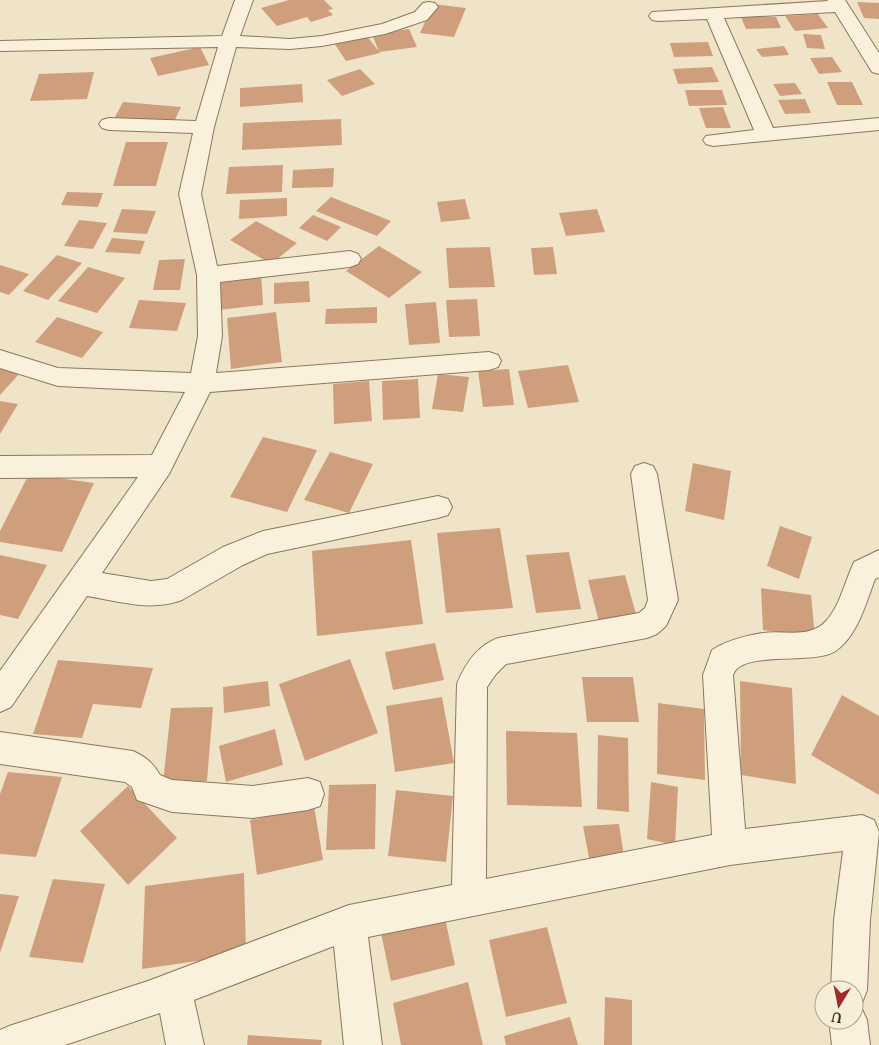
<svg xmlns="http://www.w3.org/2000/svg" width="879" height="1045" font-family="Lora,serif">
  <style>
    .building { fill: #cf9f7d }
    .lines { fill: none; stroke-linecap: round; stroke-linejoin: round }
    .minor-casing { stroke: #8d765c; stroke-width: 2 }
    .minor { fill: #faf1dc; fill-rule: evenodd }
  </style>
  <rect width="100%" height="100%" fill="#f0e4c8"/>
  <path class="building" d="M289 0H324L333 9 328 10 333 15 311 22 307 17 277 26 261 8Z
    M857 2 879 3V19L864 18Z
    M433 4 466 8 454 37 420 33Z
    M818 14 828 28 795 31 785 16Z
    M741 17H776L781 28 746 29Z
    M409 29 417 47 379 52 372 34Z
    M803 34 821 35 825 49 807 48Z
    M366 35 380 53 346 61 334 43Z
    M708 42 713 56 674 57 670 43Z
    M784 46 789 55 762 57 756 49Z
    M200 47 209 65 158 76 150 58Z
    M832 57 842 72 819 74 810 58Z
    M712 67 719 82 678 84 673 69Z
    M360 69 375 84 342 96 327 80Z
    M94 72 87 99 30 101 39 74Z
    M827 82H852L863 105H837Z
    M795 83 802 94 780 96 773 84Z
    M302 84 303 102 240 107V88Z
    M685 90H722L727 105 689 106Z
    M805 99 811 113 785 114 778 100Z
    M123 102 181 107 173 124 114 119Z
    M723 107 731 128H706L699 108Z
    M341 119 342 145 242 150 243 123Z
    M126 142H168L156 186H113Z
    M283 165 282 192 226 194 229 167Z
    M334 168 333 187 292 188 293 170Z
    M67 192 103 193 98 207 61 205Z
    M331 197 391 221 377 236 316 211Z
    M287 198V216L239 219 240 200Z
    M465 199 470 219 441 222 437 202Z
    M122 209 156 211 147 234 113 232Z
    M597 209 605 232 566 236 559 213Z
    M313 215 341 227 327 241 299 228Z
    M79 220 107 223 93 249 64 246Z
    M256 221 297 243 271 264 230 240Z
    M112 238 145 241 140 254 105 252Z
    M379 246 422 272 389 298 346 271Z
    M490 247 495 287 449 288 446 248Z
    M553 247 557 274 534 275 531 248Z
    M57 255 82 263 48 300 23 291Z
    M185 259 180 290H153L159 260Z
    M0 265 29 274 9 295 0 292Z
    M88 267 125 278 97 313 58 301Z
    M261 272 263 305 218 310 217 276Z
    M309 281 310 302 274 304V283Z
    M477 299 480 336 449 337 446 300Z
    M139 300 186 303 177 331 129 328Z
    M436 302 440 343 409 345 405 304Z
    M377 307V323L325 324 326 309Z
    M276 312 282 362 231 369 227 318Z
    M57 317 103 332 82 358 35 342Z
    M0 364 21 372 0 395Z
    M568 365 579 402 528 408 518 371Z
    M509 369 514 405 483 407 478 371Z
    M438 374 469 377 463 412 432 409Z
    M418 379 420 418 383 420 382 381Z
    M369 381 372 421 334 424 333 384Z
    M0 401 18 404 0 434Z
    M263 437 317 450 287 512 230 497Z
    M330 452 373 464 349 513 304 500Z
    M693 463 731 471 724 520 685 511Z
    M29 474 94 483 62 552 0 542V531Z
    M780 526 812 537 799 579 767 566Z
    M500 528 513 608 446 613 437 533Z
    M411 540 423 624 317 636 312 551Z
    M569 552 581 609 536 613 526 555Z
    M0 555 47 565 18 619 0 615Z
    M625 575 638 621 600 626 588 580Z
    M761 588 811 595 815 637 763 630Z
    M435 643 444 680 393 690 385 652Z
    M350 659 378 733 305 761 279 684Z
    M58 660 153 668 141 708 93 704 82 738 33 734Z
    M582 677H633L639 722H587Z
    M268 681 270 706 224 713 223 687Z
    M740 681 792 688 796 784 741 775Z
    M842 695 879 716V795L811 755Z
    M442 697 454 763 395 772 386 706Z
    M658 703 704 709 705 780 657 774Z
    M213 707 207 781 163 783 171 708Z
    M275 729 283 765 226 782 219 746Z
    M506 731 577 733 582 807 507 805Z
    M598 735 628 738 629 812 597 809Z
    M8 772 62 777 36 857 0 854V794Z
    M651 782 678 787 675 845 647 839Z
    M376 784 375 849 326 850 329 785Z
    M128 786 177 838 128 885 80 831Z
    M396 790 453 796 446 862 388 856Z
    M314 806 323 860 257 875 250 820Z
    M619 824 624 856 589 858 583 826Z
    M244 873 246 954 142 969 145 886Z
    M53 879 105 884 83 963 29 957Z
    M0 894 19 896 0 953Z
    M445 918 455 965 391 981 381 933Z
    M547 927 567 1003 506 1017 489 940Z
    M468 982 483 1045H401L393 1003Z
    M605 997 632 1000V1045H604Z
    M570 1017 578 1045H506L504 1036Z
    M248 1035 322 1040 321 1045H247Z"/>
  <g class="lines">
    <defs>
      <path id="minor" d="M235 0H253L240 36 290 39 322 36 382 24 415 12 423 3 429 2 435 3 438 7 427 20 385 34 322 46 290 49 236 47 214 127 201 194 217 266 350 251 358 254 361 259 358 264 350 267 220 282 222 336 216 373 489 352 498 355 501 361 498 367 489 370 210 392 169 474 102 573 151 581 167 579 223 547 263 531 438 496 448 499 452 507 448 515 438 518 267 554 243 565 182 600C150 612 119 601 87 596L11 707 0 712V671L138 477 0 478V456L152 455 185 392 58 386 0 368V350L58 368 191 373 198 336 197 275 179 194 193 133 109 130 102 128 99 124 102 120 109 118 196 121 218 47 0 51V41L222 36Z
        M827 0H845L879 53V74L872 72 835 12 724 18 773 128 879 118V130L713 146 706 144 703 140 706 136 754 130 707 19 658 21 652 20 649 16 652 12 828 1Z
        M644 463 653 466 657 474 678 600 666 626 657 634 647 638 506 664 496 674 487 687 486 879 712 835 703 675 712 650C728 640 744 636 763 633 784 630 810 639 826 621 840 606 845 581 854 562L879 550V577L875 579C866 603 857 638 834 652 811 665 741 650 733 675L745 829 862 815 874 820 879 832 870 920 867 990 862 1003 857 1005 861 1007 867 1020 870 1045H832L829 1020H854V990H831L834 920 843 851 730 865 368 937 382 1045H344L334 946 194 1000 204 1045H166L160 1013 65 1045H0V1030L9 1026 148 981 349 905 452 885 457 684C465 664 477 646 498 638L639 613 645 608 648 600 631 474 635 466Z
        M0 732 133 751C146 757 153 763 160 775L172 780 253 786 308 778 320 782 324 794 320 806 308 810 253 818 172 812 137 800 132 787 125 782 0 764Z"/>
    </defs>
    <use href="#minor" class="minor-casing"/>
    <use href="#minor" class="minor"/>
  </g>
  <g transform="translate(839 1005) rotate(190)"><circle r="24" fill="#f7eed8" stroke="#ada18e"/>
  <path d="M0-4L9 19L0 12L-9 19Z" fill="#9e2a2b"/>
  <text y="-8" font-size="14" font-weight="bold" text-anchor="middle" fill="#3d2e20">U</text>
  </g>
</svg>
